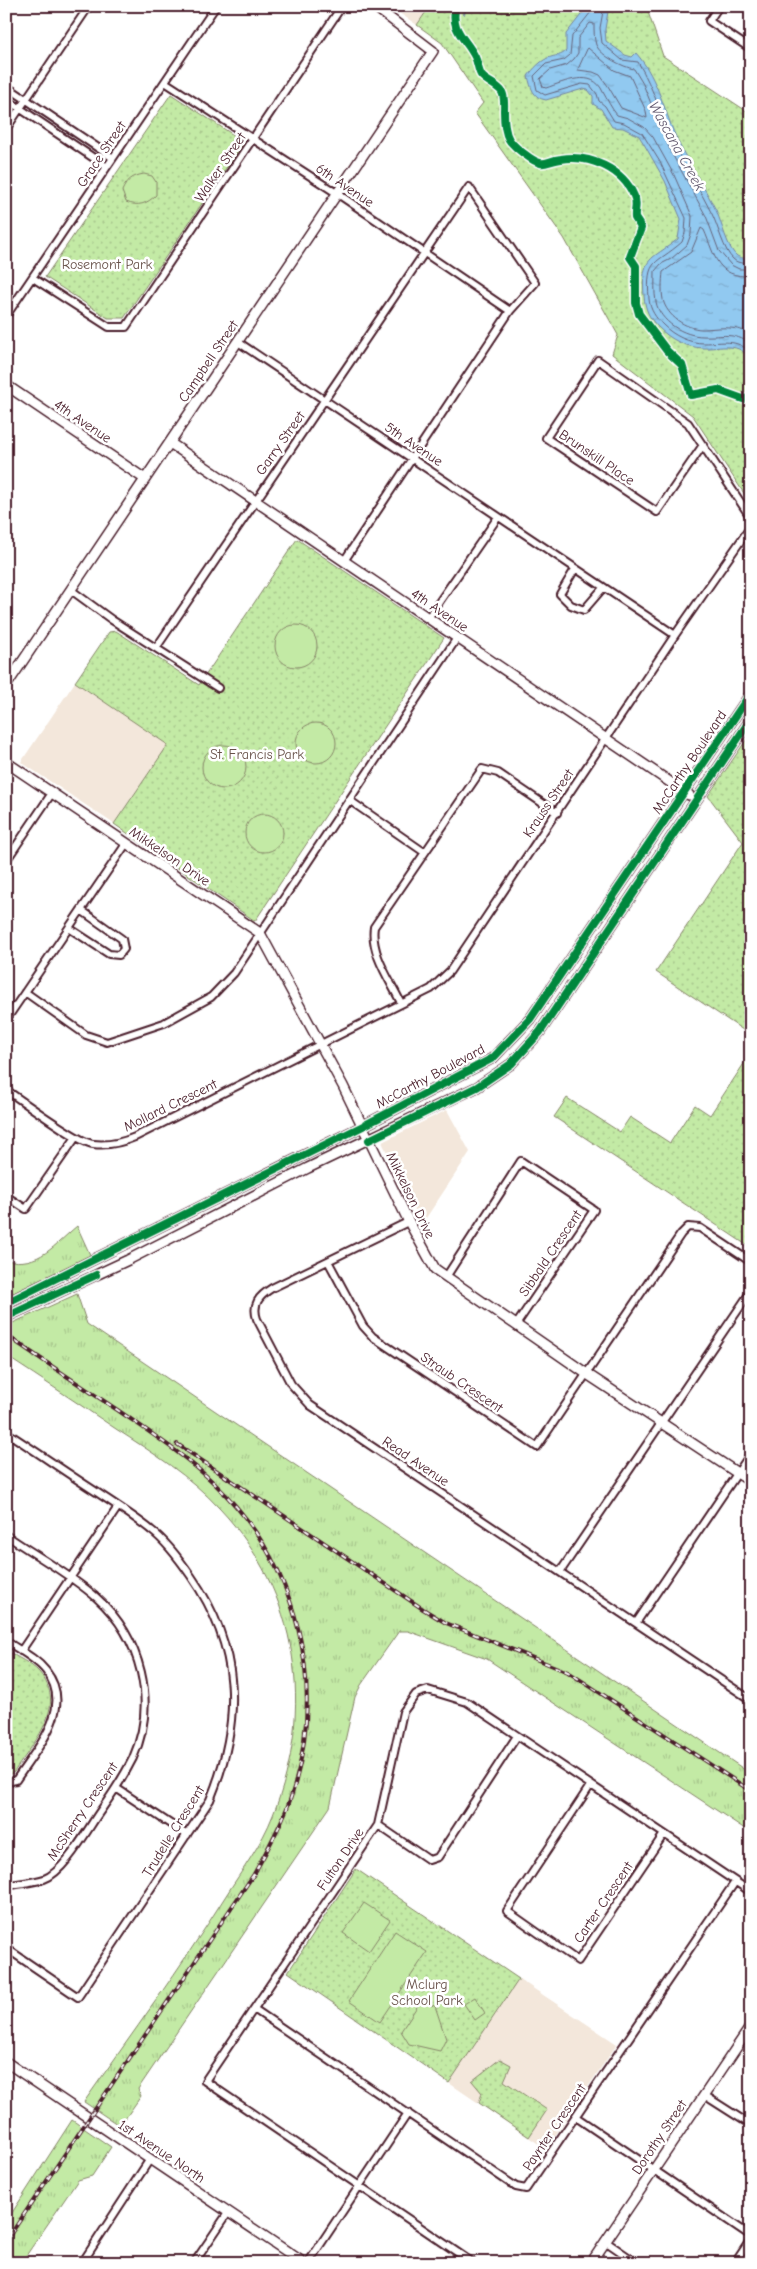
<svg xmlns="http://www.w3.org/2000/svg" width="757" height="2269" font-family="'Comic Neue',sans-serif">
  <style>
    .built { fill: #f3e7db }
    .grass { fill: url(#grass-tufts); stroke: #868468 }
    .park { fill: url(#park-dots); stroke: #868468 }
    .garden { fill: #c3eaa5; stroke: #868468 }
    .water { fill: url(#water-ripples); stroke: #7585a1 }
    .lines { fill: none; stroke-linecap: round; stroke-linejoin: round }
    .shore { stroke: #66637a; stroke-width: 1 }
    .stream { stroke: #7585a1; stroke-width: 2 }
    .street-casing { stroke: #4a1f2b; stroke-width: 10 }
    .secondary-casing { stroke: #4a1f2b; stroke-width: 12 }
    .street { stroke: #fff; stroke-width: 6 }
    .secondary { stroke: #fff; stroke-width: 9 }
    .rail-casing { stroke: #4a1f2b; stroke-width: 4 }
    .rail { stroke: #fff; stroke-width: 2; stroke-dasharray: 5.5; stroke-linecap: butt }
    .cycleway-casing { stroke: #fff; stroke-width: 11 }
    .cycleway { stroke: #00873e; stroke-width: 8 }
    .labels { text-anchor: middle; stroke-width: 5; stroke-linejoin: round; paint-order: stroke }
    .street-label { font-size: 14px; fill: #4a1f2b; stroke: #fff }
    .park-label { font-size: 14px; fill: #68524a; stroke: #fff }
    .water-label { font-size: 15px; font-style: italic; fill: #635a70; stroke: #fff }
  </style>
  <defs>
    <pattern id="grass-tufts" width="24" height="20" patternUnits="userSpaceOnUse" patternTransform="scale(1.25)"><rect width="24" height="20" fill="#c3eaa5"/><path d="M3 7l-1-3M5 7V3M7 7l1-3M15 17l-1-3M17 17v-4M19 17l1-3" fill="none" stroke="#a9c88e"/></pattern>
    <pattern id="park-dots" width="8" height="8" patternUnits="userSpaceOnUse" patternTransform="scale(1.25)"><rect width="8" height="8" fill="#c3eaa5"/><path d="M2 2h.1M6 6h.1" fill="none" stroke="#a9c88e" stroke-width="1.8" stroke-linecap="round"/></pattern>
    <pattern id="water-ripples" width="26" height="14" patternUnits="userSpaceOnUse" patternTransform="scale(1.25)"><rect width="26" height="14" fill="#91c9f0"/><path d="M2 4q2-2 4 0t4 0M15 11q2-2 4 0t4 0" fill="none" stroke="#7facce"/></pattern>
  </defs>
  <rect width="100%" height="100%" fill="#fff"/>
  <filter id="ink" filterUnits="userSpaceOnUse"><feTurbulence type="fractalNoise" baseFrequency=".02" numOctaves="2"/><feDisplacementMap in="SourceGraphic" scale="10" xChannelSelector="R" yChannelSelector="G"/><feConvolveMatrix kernelMatrix="1 2 1 2 8 2 1 2 1" color-interpolation-filters="sRGB"/></filter>
  <g filter="url(#ink)">
    <path class="built" d="M389 6H430L417 25Z
      M75 682 168 745 114 824 21 762Z
      M447 1110 470 1152 426 1218 420 1220 382 1142Z
      M519 1979 617 2044 546 2149 449 2083Z"/>
    <path class="grass" d="M77 1226 91 1257 6 1299V1260C39 1268 55 1244 77 1226Z
      M77 1294 87 1324 751 1774V1833L487 1659 408 1631H399L361 1685 355 1697 330 1807 138 2089 141 2096 120 2126 84 2102C132 2034 181 1967 225 1897 242 1870 262 1844 273 1815 315 1709 299 1593 220 1509 190 1476 153 1453 116 1429 79 1404 43 1380 6 1356V1326Z
      M72 2120 111 2147 92 2176 78 2180 21 2263H6V2222Z"/>
    <path class="park" d="M430 6H649L647 9 663 56 751 114V131L747 136 751 142V504L693 416 612 354 618 335 564 238 475 113 483 103 442 43 417 25Z
      M171 94 244 142 124 318H108L45 277Z
      M297 539 444 638 255 921 114 824 168 745 75 682 109 632 116 631 199 685Z
      M751 733V1029L746 1032 656 972 743 842 708 796Z
      M751 1053V1248L554 1117 567 1098 620 1132 630 1117 670 1143 695 1105 710 1115Z
      M6 1650C16 1657 31 1663 39 1672 69 1706 33 1743 14 1772L7 1776Z
      M356 1869 519 1979 449 2083 288 1972Z
      M500 2059 511 2065 504 2081 547 2110 529 2137 479 2103 482 2093 472 2081Z"/>
    <path class="garden" d="M144 174 152 176 156 182V195C147 204 138 207 126 202L122 191C127 180 132 176 144 174Z
      M275 646a21 21 0 1 1 42 0a21 21 0 1 1-42 0Z
      M296 743a20 20 0 1 1 40 0a20 20 0 1 1-40 0Z
      M202 767a22 22 0 1 1 44 0a22 22 0 1 1-44 0Z
      M245 833a19 19 0 1 1 38 0a19 19 0 1 1-38 0Z
      M364 1903 390 1920 369 1951 343 1933Z
      M395 1931 427 1952 380 2022 349 2001Z
      M475 1997 485 2013 475 2020 464 2004Z
      M420 2002 435 2006 446 2039 440 2051 409 2044 401 2031Z"/>
    <path class="water" d="M588 6H609L605 29 606 41 625 55 632 57 636 53C659 79 665 115 680 146 691 168 705 188 716 210 721 221 728 249 736 255 740 259 746 258 751 258V361C740 340 720 349 703 348 685 347 671 340 658 327 649 318 645 309 644 296 641 256 650 261 678 239L681 219 665 181 644 144 639 136 623 128 612 127 601 109 593 104V96L588 90 583 89 546 100C533 98 531 88 528 76 533 69 542 59 551 57 557 55 561 56 566 51V34Z"/>
    <g class="lines">
      <path class="shore" d="M593 6 591 12 572 36 570 55 564 60 546 64 534 76 537 90 545 95 582 84 590 85 597 94 599 101 605 106 614 121 624 123 642 133 660 162 686 218 685 233 682 242C655 266 646 257 649 299 650 310 656 318 663 325 674 336 689 343 704 343 723 343 735 338 751 352
        M604 6 600 28 602 43 622 60 638 62C654 89 662 118 675 147 686 170 701 191 712 214 718 226 724 251 733 259 738 264 744 263 751 263
        M588 48 614 70 630 76 646 111 647 118 621 108 608 86 600 75 593 72 578 70Z
        M751 269H739L731 265 719 251 706 216 671 152 643 84 634 69C623 67 601 56 596 45 594 39 594 30 594 24L590 23 578 38V53L574 59 567 65 550 70 540 79 543 87 546 88C564 82 593 68 603 92 607 99 611 108 617 115L628 118 644 127 653 137 674 175 692 216 691 234 687 245 671 259 661 264 655 271C655 281 654 292 656 302 660 322 684 336 703 336 723 337 732 331 751 344
        M751 276C716 278 715 255 704 230L701 228 691 252 663 272C662 281 661 295 664 303 670 319 689 330 705 329 721 328 737 325 751 335"/>
      <path class="stream" d="M464 14 467 6"/>
      <defs>
        <path id="street" d="M719 6 709 21 751 49
          M165 82 338 194 510 311
          M6 86 113 158
          M6 99 107 167
          M6 129 89 6
          M33 278 109 327H126L342 6
          M6 316 216 6
          M238 342 675 635
          M703 445 657 512 546 438 598 360 688 423 751 518
          M575 569 560 594 571 605 584 610 603 588
          M71 590 112 620 218 688
          M428 618 498 517
          M156 648 469 187 535 283 510 311 344 561
          M349 800 424 852
          M6 861 52 793
          M69 928 109 954 119 955 124 949 122 939 81 910
          M25 992 86 1035 107 1042 164 1023 211 997 234 973 457 638
          M401 1003C390 980 370 953 374 927L482 769 498 773 557 813
          M6 1020 126 844
          M6 1090C23 1101 77 1142 93 1144 109 1146 121 1143 135 1137L431 989 450 971 675 635 751 526
          M6 1196 26 1209 76 1137
          M408 1222 272 1288C259 1296 252 1304 257 1319L291 1384 310 1405 751 1700
          M328 1261 363 1326 373 1337 537 1447 681 1234 688 1227 700 1228 751 1262
          M446 1277 521 1161 594 1210 516 1325
          M6 1432C37 1452 67 1473 98 1493 116 1505 135 1517 151 1530 167 1542 180 1560 191 1576 241 1648 243 1720 210 1800L78 1997 6 1948
          M6 1535C36 1556 70 1574 97 1598 141 1638 158 1702 133 1758 124 1776 113 1793 101 1810 88 1828 65 1872 44 1879 32 1883 18 1883 6 1886
          M560 1572 751 1291
          M636 1623 751 1453
          M6 1641C19 1650 36 1658 46 1671 75 1708 37 1748 16 1780L6 1782
          M21 1651 118 1507
          M590 1786 507 1911 578 1961 664 1834
          M116 1788 187 1835
          M378 1825 429 1860 438 1857 517 1736
          M254 2009 516 2187 526 2189 735 1882
          M704 2095 751 2125
          M576 2117 751 2236
          M605 2241 637 2263
          M82 2263 150 2159
          M194 2263 228 2213
          M308 2263 408 2113
          M473 2263 205 2081 378 1825 403 1712 416 1694 428 1690 467 1702 751 1892
          M735 2263 751 2239"/>
        <path id="secondary" d="M6 385 145 479
          M170 443 689 795
          M6 686 433 51 374 6
          M6 762 260 933 343 1086 408 1220 435 1269 587 1374 751 1482
          M6 1303 363 1126 493 1058 530 1019 751 693
          M6 1317 128 1260 308 1168 477 1087 511 1064 540 1032 751 719
          M6 2062 304 2263
          M591 2263 751 2026"/>
      </defs>
      <use href="#street" class="street-casing"/>
      <use href="#secondary" class="secondary-casing"/>
      <use href="#street" class="street"/>
      <use href="#secondary" class="secondary"/>
      <defs>
        <path id="rail" d="M6 1335C44 1361 81 1386 119 1411 152 1434 186 1456 215 1484 300 1566 328 1688 290 1800 281 1826 267 1850 254 1874L6 2241
          M177 1444 423 1609 446 1623 568 1672 751 1791"/>
      </defs>
      <use href="#rail" class="rail-casing"/>
      <use href="#rail" class="rail"/>
      <defs>
        <path id="cycleway" d="M456 6C449 31 467 39 475 57 478 63 478 70 481 75 486 82 498 85 502 92 505 98 504 105 504 111 504 138 508 143 530 158 545 168 545 161 561 159 589 154 623 169 634 196 638 204 634 210 635 218 636 220 640 225 641 228L630 257 636 266V303L639 314 667 351 682 365 691 395 718 390 743 399 751 398
          M369 1140 477 1087 511 1064 540 1032 751 719
          M6 1303 363 1126 493 1058 530 1019 751 693
          M6 1317 96 1275"/>
      </defs>
      <use href="#cycleway" class="cycleway-casing"/>
      <use href="#cycleway" class="cycleway"/>
    </g>
  </g>
  <g class="labels">
    <g class="street-label">
      <text transform="translate(101 154) rotate(-56)" y="5">Grace Street</text>
      <text transform="translate(220 167) rotate(-56)" y="5">Walker Street</text>
      <text transform="translate(345 185) rotate(34)" y="5">6th Avenue</text>
      <text transform="translate(208 361) rotate(-56)" y="5">Campbell Street</text>
      <text transform="translate(83 421) rotate(34)" y="5">4th Avenue</text>
      <text transform="translate(280 443) rotate(-55)" y="5">Garry Street</text>
      <text transform="translate(414 444) rotate(34)" y="5">5th Avenue</text>
      <text transform="translate(597 457) rotate(34)" y="5">Brunskill Place</text>
      <text transform="translate(440 610) rotate(34)" y="5">4th Avenue</text>
      <text transform="translate(689 762) rotate(-56)" y="5">McCarthy Boulevard</text>
      <text transform="translate(548 803) rotate(-56)" y="5">Krauss Street</text>
      <text transform="translate(170 856) rotate(34)" y="5">Mikkelson Drive</text>
      <text transform="translate(430 1076) rotate(-28)" y="5">McCarthy Boulevard</text>
      <text transform="translate(170 1105) rotate(-26)" y="5">Mollard Crescent</text>
      <text transform="translate(411 1195) rotate(64)" y="5">Mikkelson Drive</text>
      <text transform="translate(550 1253) rotate(-56)" y="5">Sibbald Crescent</text>
      <text transform="translate(462 1382) rotate(34)" y="5">Straub Crescent</text>
      <text transform="translate(416 1461) rotate(34)" y="5">Read Avenue</text>
      <text transform="translate(82 1811) rotate(-56)" y="5">McSherry Crescent</text>
      <text transform="translate(173 1831) rotate(-58)" y="5">Trudelle Crescent</text>
      <text transform="translate(340 1859) rotate(-56)" y="5">Fulton Drive</text>
      <text transform="translate(603 1902) rotate(-56)" y="5">Carter Crescent</text>
      <text transform="translate(554 2127) rotate(-56)" y="5">Paynter Crescent</text>
      <text transform="translate(659 2137) rotate(-56)" y="5">Dorothy Street</text>
      <text transform="translate(162 2151) rotate(34)" y="5">1st Avenue North</text>
    </g>
    <g class="park-label">
      <text x="107" y="269">Rosemont Park</text>
      <text x="257" y="759">St. Francis Park</text>
      <text x="427" y="1989">Mclurg<tspan x="427" dy="16">School Park</tspan></text>
    </g>
    <g class="water-label">
      <text transform="translate(677 146) rotate(61)" y="5">Wascana Creek</text>
    </g>
  </g>
  <rect width="757" height="2269" fill="none" stroke="#fff" stroke-width="25"/>
  <rect x="12" y="12" width="732" height="2244" fill="none" stroke="#4a1f2b" stroke-width="2" filter="url(#ink)"/>
</svg>
